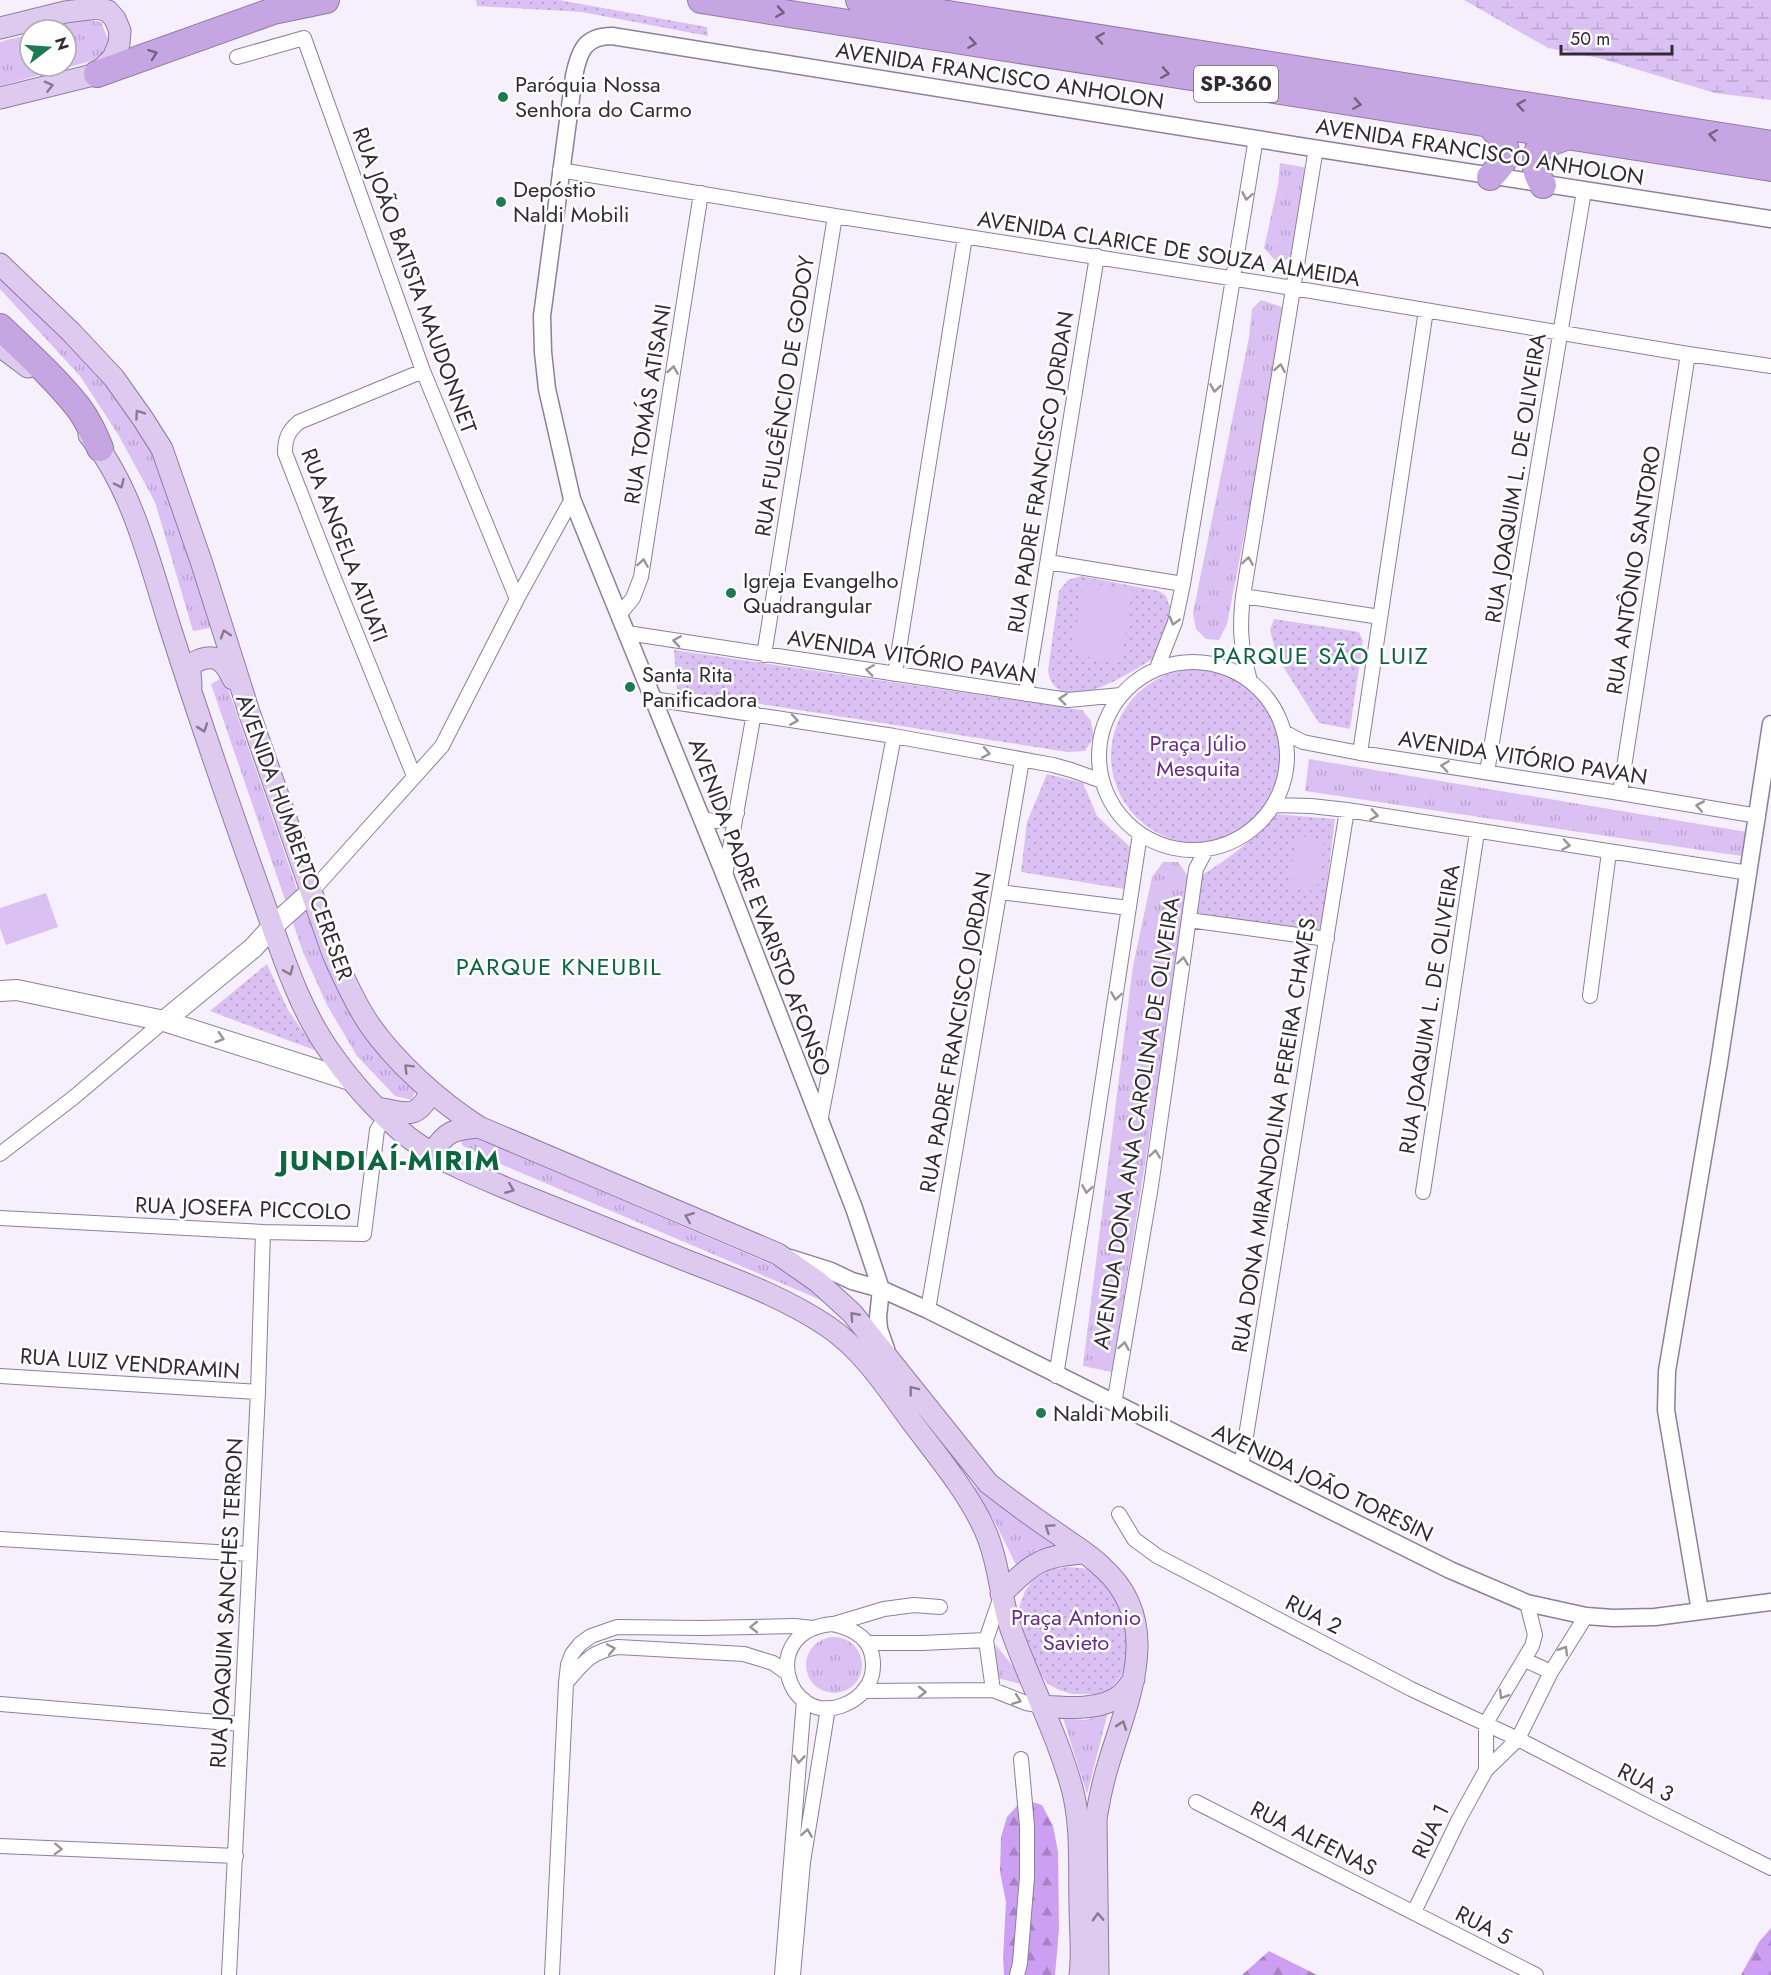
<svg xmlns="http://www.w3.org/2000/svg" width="1771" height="1975" font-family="Jost,sans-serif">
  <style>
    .grass { fill: url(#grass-tufts) }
    .forest { fill: url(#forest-firs) }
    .wetland { fill: url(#wetland-marsh) }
    .park { fill: url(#park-dots) }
    .pitch { fill: #dbc0f3 }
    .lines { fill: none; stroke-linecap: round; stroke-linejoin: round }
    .minor-casing { stroke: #8e7f9b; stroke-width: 16 }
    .tertiary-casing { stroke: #8e7f9b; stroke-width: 19 }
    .secondary-casing { stroke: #8e7f9b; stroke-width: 22 }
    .primary-casing { stroke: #927ba6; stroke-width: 23 }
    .motorway-casing { stroke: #927ba6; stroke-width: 28 }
    .minor { stroke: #fff; stroke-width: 14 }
    .tertiary { stroke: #fff; stroke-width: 16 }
    .secondary { stroke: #fff; stroke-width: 20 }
    .primary { stroke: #ddcaee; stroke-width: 21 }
    .motorway { stroke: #c6a6e2; stroke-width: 26 }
    .oneway { stroke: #746283 }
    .oneway2 { stroke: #877a92 }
    .oneway3 { stroke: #98959a }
    .poi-dot { fill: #1e7b51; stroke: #fff; stroke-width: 2 }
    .labels { text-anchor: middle; stroke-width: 5; stroke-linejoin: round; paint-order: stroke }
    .shield { fill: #fff; stroke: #6f6b72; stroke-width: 1.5 }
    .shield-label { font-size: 21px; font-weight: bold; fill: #312b36 }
    .street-label { font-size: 22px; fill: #312b36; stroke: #fff }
    .poi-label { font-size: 22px; fill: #312b36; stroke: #fff; text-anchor: start }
    .park-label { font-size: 22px; fill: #652c8c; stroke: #fff }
    .neighbourhood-label { font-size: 24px; letter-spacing: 1.5px; fill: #0c6640; stroke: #fff }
    .district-label { font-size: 28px; font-weight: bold; letter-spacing: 1.5px; fill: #0c6640; stroke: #fff }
  </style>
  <defs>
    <pattern id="grass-tufts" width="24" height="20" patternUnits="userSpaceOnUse" patternTransform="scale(1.5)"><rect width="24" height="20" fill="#dbc0f3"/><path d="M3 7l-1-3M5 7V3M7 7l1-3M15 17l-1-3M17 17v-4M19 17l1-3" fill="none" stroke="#bca5d1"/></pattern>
    <pattern id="forest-firs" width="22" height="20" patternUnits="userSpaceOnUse" patternTransform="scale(1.5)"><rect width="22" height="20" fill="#cd9ff2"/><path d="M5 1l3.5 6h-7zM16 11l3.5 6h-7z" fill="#a782c5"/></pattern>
    <pattern id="wetland-marsh" width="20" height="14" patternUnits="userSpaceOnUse" patternTransform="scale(1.5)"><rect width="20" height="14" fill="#dbc0f3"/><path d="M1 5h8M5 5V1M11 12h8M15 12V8" fill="none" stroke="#bca5d1"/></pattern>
    <pattern id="park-dots" width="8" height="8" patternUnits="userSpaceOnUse" patternTransform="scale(1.5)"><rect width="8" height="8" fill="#dbc0f3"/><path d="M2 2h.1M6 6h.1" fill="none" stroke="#bca5d1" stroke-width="1.8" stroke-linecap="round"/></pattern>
  </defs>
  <rect width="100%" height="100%" fill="#f6effc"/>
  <path class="grass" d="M82 19 101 22 110 44 98 59 0 86V42L30 34V66H66V30H43Z
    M1280 163 1308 168 1293 259 1275 260 1264 248 1278 185Z
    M0 275 81 355 112 393 152 448 213 617 209 628 193 631 155 502 119 436 80 376 0 289Z
    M1261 300 1288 309 1227 624 1219 640 1206 639 1196 629 1193 613 1249 337 1252 309Z
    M224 677 301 901 351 1007 416 1089 412 1100 395 1096 357 1056 327 1005 303 952 211 684Z
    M1309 759 1747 832 1741 856 1305 791Z
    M1163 862H1178L1190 879 1112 1372 1083 1366 1133 966 1152 877Z
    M467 1134 787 1271 833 1305 505 1166 463 1146 459 1137Z
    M969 1483 1057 1545 1036 1550 1016 1565 996 1524Z
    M806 1665a28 28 0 1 1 56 0a28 28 0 1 1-56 0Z
    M995 1644 1029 1686 997 1678Z
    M1108 1712 1087 1794 1063 1718 1086 1720Z"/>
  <path class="forest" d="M1023 1799 1042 1805 1053 1826 1058 1852 1059 1930 1055 1975H1004L1003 1958 1006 1902 1000 1872 1001 1837 1007 1817Z
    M1771 1928V1975H1741L1759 1942Z
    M1269 1951 1317 1975H1242Z"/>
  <path class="wetland" d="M1464 0H1771V100L1715 93 1599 58 1548 48Z"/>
  <path class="park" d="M476 0H559L707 27 708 36 582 12 477 6Z
    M1081 576 1159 591 1166 596 1170 607 1159 655C1137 668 1058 724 1048 671L1059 591 1068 580Z
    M1274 619 1359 632 1363 641 1350 729 1319 723 1277 657 1270 630Z
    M674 650 1082 710 1091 721 1094 737 1085 751 1068 752 677 691Z
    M1111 756a87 87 0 1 1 174 0a87 87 0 1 1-174 0Z
    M1047 774 1083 783 1097 816 1130 847 1124 889 1021 872 1027 822Z
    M1274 814 1335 819 1321 934 1196 914 1202 875C1230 858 1254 840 1274 814Z
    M267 964 288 1010 317 1051 210 1011Z
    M1067 1567 1093 1569 1113 1587 1124 1612 1130 1656 1123 1673 1109 1691 1094 1694H1072L1059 1690 1048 1684 1040 1674 1020 1622 1019 1608 1025 1591 1034 1579 1049 1570Z"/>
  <path class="pitch" d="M1084 582 1132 590 1121 662 1072 654Z
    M1298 836 1324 840 1316 891 1287 888Z
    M46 893 58 927 6 945 0 928V908Z"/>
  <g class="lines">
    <defs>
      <path id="minor" d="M237 57 304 38 423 371 517 599
        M560 170 835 216 1293 288 1688 354 1771 366
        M1048 562 1183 584
        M1243 596 1380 617
        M619 615 633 598 641 577 701 193
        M627 633 1068 700 1121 695
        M764 655 835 216
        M1099 756a94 94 0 1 1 188 0a94 94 0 1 1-188 0Z
        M1157 668 1175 622 1183 584 1256 138
        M895 674 965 237
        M1250 681C1241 647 1239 631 1243 596L1316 148
        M1026 694 1097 256
        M653 699 894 736 1053 765 1071 770 1102 781
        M1284 732 1303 742 1360 753 1620 793 1758 816
        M1360 753 1426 310
        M1487 772 1584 191
        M414 776 333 576 285 453C285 439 288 431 299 422L423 371
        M1620 793 1688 354
        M1274 805 1311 806 1347 810 1749 873
        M701 818C716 823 724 822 737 813
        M725 876 754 713
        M312 891 442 746 517 599 572 499
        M1000 892 1129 908
        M1189 920 1327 939
        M1590 996 1609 852
        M820 1122 894 736
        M0 1154 73 1098 164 1021
        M1423 1192 1477 832
        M0 1218 263 1232 364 1234 377 1130 386 1116
        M928 1310 1022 760
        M0 1376 258 1392
        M1056 1376 1086 1191 1140 834
        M1114 1404 1151 1186 1196 869 1206 850
        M1241 1467 1347 810
        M1119 1514 1134 1539 1157 1556 1411 1689 1518 1739 1651 1808 1771 1868
        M0 1539 249 1554
        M832 1624C855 1629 873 1639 873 1665 873 1671 872 1677 869 1683 863 1694 853 1702 841 1706 786 1725 758 1631 832 1624Z
        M834 1624 884 1609 914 1605 940 1607
        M868 1643H922L986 1640
        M1525 1660 1551 1672
        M566 1683C583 1663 591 1651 618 1647L744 1654 773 1663 787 1673
        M993 1690 986 1640 1001 1596
        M863 1691 993 1690 1026 1703 1043 1706
        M0 1704 241 1724
        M1486 1770V1723L1532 1646 1535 1635 1527 1603
        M1196 1802 1536 1975
        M0 1846 236 1856
        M1414 1912 1459 1819 1486 1770 1518 1739 1551 1672 1586 1616
        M229 1975 258 1392 263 1232
        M552 1975 566 1683 568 1665 572 1654 580 1644 591 1636 617 1627 702 1628 795 1626 812 1628
        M782 1975 804 1700
        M793 1975 803 1862 828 1708
        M1017 1975 1020 1963 1027 1877V1826L1021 1759"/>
      <path id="tertiary" d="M790 1258 831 1271 852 1281 881 1289 928 1310 1450 1570 1527 1603 1586 1616 1613 1618 1655 1617 1771 1602
        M886 1349 879 1329 878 1317 881 1289 854 1208 725 876 572 499 547 389 543 352 542 316 574 76C579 52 584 36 612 36 999 97 1384 161 1771 219
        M1700 1611 1666 1410 1667 1371 1719 1063 1771 724"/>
      <path id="secondary" d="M0 991 17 990 164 1021 353 1081
        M164 1021 253 948 273 926 312 891"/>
      <path id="primary" d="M0 28 65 12 97 8 108 11 115 19 120 31 119 44 113 58 97 74 0 98
        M0 264 71 332 114 378 143 419 162 449 201 561 249 712 333 954C344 978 354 1002 369 1024 395 1062 440 1102 479 1127L778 1254 818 1282 852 1313 988 1483C1011 1501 1034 1518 1058 1534 1073 1545 1089 1554 1102 1567 1164 1622 1129 1696 1109 1762 1103 1781 1099 1800 1096 1819L1098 1975
        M0 346 28 367
        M89 435C131 485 150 563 169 624 197 712 227 799 258 886 279 943 296 1006 333 1056 355 1087 391 1127 422 1147 452 1167 488 1180 520 1194 575 1216 630 1238 685 1260 734 1279 784 1297 827 1326 863 1350 887 1388 912 1422 936 1454 967 1491 984 1528 999 1560 1000 1598 1012 1632 1031 1685 1057 1734 1072 1788 1082 1826 1079 1867 1080 1906 1080 1929 1083 1952 1080 1975
        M191 686C191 681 189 672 191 667 193 662 197 661 202 659 219 654 226 664 233 679
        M378 1108C406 1113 417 1121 431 1091
        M432 1153C446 1131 454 1129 479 1127
        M1001 1594C1033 1564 1038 1556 1084 1553
        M1043 1706C1066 1708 1103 1711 1122 1694 1126 1690 1130 1684 1134 1679"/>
      <path id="motorway" d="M701 0 1771 168
        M859 0 1771 144
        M97 74 273 11 326 0
        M1489 124C1510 147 1512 155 1490 177
        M1543 185C1535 173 1534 164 1538 150L1547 144 1568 136
        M0 327C27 353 55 378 78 407 88 420 94 434 100 448"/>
    </defs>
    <use href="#minor" class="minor-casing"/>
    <use href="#tertiary" class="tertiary-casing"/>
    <use href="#secondary" class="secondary-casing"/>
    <use href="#primary" class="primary-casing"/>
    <use href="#motorway" class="motorway-casing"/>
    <use href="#minor" class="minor"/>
    <use href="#tertiary" class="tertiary"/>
    <use href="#secondary" class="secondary"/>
    <use href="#primary" class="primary"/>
    <use href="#motorway" class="motorway"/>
  </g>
  <defs><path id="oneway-chevron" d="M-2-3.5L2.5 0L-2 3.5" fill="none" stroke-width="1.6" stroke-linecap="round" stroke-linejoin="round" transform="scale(1.5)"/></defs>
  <g class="oneway">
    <use href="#oneway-chevron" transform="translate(780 12) rotate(9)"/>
    <use href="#oneway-chevron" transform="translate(1100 38) rotate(-171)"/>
    <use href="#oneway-chevron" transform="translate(972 43) rotate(9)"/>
    <use href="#oneway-chevron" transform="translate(153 54) rotate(-20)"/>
    <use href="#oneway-chevron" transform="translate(1165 73) rotate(9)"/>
    <use href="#oneway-chevron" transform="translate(1357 104) rotate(9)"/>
    <use href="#oneway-chevron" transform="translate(1521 105) rotate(-171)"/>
    <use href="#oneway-chevron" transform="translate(1713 135) rotate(-171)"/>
  </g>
  <g class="oneway2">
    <use href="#oneway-chevron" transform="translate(49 86) rotate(-14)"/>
    <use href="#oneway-chevron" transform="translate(139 414) rotate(-125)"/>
    <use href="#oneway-chevron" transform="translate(120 484) rotate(64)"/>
    <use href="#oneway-chevron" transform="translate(225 634) rotate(-108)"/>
    <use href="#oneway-chevron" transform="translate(203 728) rotate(71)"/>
    <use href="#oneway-chevron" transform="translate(289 971) rotate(67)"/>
    <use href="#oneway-chevron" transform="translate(408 1068) rotate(-135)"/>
    <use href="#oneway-chevron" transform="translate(510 1189) rotate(22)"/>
    <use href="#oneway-chevron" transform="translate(689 1217) rotate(-158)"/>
    <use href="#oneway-chevron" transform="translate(854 1316) rotate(-132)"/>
    <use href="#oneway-chevron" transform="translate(913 1390) rotate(-128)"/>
    <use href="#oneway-chevron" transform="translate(1049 1528) rotate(-145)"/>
    <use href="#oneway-chevron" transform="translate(1122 1725) rotate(-71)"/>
    <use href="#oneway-chevron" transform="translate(1098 1917) rotate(-92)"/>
  </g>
  <g class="oneway3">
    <use href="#oneway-chevron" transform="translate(1247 196) rotate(100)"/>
    <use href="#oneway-chevron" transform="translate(1280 368) rotate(-80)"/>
    <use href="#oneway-chevron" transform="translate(673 370) rotate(-81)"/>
    <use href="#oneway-chevron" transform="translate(1215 388) rotate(99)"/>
    <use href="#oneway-chevron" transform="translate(1248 561) rotate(-81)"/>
    <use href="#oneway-chevron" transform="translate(643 563) rotate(-81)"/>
    <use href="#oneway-chevron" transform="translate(1174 621) rotate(106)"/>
    <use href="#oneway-chevron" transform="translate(677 641) rotate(-171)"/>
    <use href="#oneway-chevron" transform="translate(870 670) rotate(-172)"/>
    <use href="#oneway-chevron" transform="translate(1063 699) rotate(-174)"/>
    <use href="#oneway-chevron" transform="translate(794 720) rotate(9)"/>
    <use href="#oneway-chevron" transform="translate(986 753) rotate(11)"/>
    <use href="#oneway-chevron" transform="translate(1445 766) rotate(-172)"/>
    <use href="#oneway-chevron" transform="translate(1700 806) rotate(-170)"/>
    <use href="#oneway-chevron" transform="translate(1374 815) rotate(9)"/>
    <use href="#oneway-chevron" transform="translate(1566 845) rotate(9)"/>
    <use href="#oneway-chevron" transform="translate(1183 961) rotate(-82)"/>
    <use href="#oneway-chevron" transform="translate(1116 996) rotate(99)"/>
    <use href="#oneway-chevron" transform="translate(220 1038) rotate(18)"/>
    <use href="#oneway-chevron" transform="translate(1155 1154) rotate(-82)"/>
    <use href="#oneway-chevron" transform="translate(1087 1189) rotate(99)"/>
    <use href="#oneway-chevron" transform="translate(1124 1346) rotate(-80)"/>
    <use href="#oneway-chevron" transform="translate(754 1627) rotate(179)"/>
    <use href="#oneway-chevron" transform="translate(611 1649) rotate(-11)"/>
    <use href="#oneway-chevron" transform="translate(1564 1650) rotate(-59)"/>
    <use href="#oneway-chevron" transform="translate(922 1692) rotate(1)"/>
    <use href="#oneway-chevron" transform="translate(1503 1695) rotate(122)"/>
    <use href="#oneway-chevron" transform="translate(1017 1700) rotate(21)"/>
    <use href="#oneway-chevron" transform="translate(799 1759) rotate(94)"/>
    <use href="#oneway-chevron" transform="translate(807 1833) rotate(-81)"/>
    <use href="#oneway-chevron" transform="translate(58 1849) rotate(2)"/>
  </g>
  <g class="poi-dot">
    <circle cx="503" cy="97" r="6"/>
    <circle cx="501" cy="202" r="6"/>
    <circle cx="731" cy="593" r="6"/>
    <circle cx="630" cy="687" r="6"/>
    <circle cx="1041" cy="1413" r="6"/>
  </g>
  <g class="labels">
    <rect class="shield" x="1194" y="66" width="84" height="36" rx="4.5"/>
    <g class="shield-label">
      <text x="1236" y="91">SP-360</text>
    </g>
    <g class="street-label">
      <text transform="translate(1000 75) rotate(9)" y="8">AVENIDA FRANCISCO ANHOLON</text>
      <text transform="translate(1480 151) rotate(9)" y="8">AVENIDA FRANCISCO ANHOLON</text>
      <text transform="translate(1169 248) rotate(9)" y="8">AVENIDA CLARICE DE SOUZA ALMEIDA</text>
      <text transform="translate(415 280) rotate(70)" y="8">RUA JOÃO BATISTA MAUDONNET</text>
      <text transform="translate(784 396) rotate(-81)" y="8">RUA FULGÊNCIO DE GODOY</text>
      <text transform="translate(647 404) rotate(-81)" y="8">RUA TOMÁS ATISANI</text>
      <text transform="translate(1040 472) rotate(-81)" y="8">RUA PADRE FRANCISCO JORDAN</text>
      <text transform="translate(1515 478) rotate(-81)" y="8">RUA JOAQUIM L. DE OLIVEIRA</text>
      <text transform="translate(345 545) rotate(69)" y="8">RUA ANGELA ATUATI</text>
      <text transform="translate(1633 570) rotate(-81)" y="8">RUA ANTÔNIO SANTORO</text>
      <text transform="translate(912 656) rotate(9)" y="8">AVENIDA VITÓRIO PAVAN</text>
      <text transform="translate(1523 757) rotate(9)" y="8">AVENIDA VITÓRIO PAVAN</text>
      <text transform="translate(295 837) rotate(70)" y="8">AVENIDA HUMBERTO CERESER</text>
      <text transform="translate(760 907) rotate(69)" y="8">AVENIDA PADRE EVARISTO AFONSO</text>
      <text transform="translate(1429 1009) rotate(-81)" y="8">RUA JOAQUIM L. DE OLIVEIRA</text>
      <text transform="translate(955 1032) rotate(-80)" y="8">RUA PADRE FRANCISCO JORDAN</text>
      <text transform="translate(1136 1123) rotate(-81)" y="8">AVENIDA DONA ANA CAROLINA DE OLIVEIRA</text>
      <text transform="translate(1273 1135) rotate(-81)" y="8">RUA DONA MIRANDOLINA PEREIRA CHAVES</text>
      <text transform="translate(243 1208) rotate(2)" y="8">RUA JOSEFA PICCOLO</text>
      <text transform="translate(130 1363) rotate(4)" y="8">RUA LUIZ VENDRAMIN</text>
      <text transform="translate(1323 1482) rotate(26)" y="8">AVENIDA JOÃO TORESIN</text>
      <text transform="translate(226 1603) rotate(-87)" y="8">RUA JOAQUIM SANCHES TERRON</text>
      <text transform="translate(1314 1614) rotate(27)" y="8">RUA 2</text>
      <text transform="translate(1646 1782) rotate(27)" y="8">RUA 3</text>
      <text transform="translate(1430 1831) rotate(-64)" y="8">RUA 1</text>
      <text transform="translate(1314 1838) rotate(27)" y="8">RUA ALFENAS</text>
      <text transform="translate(1484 1925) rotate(27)" y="8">RUA 5</text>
    </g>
    <g class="poi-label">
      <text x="515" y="92">Paróquia Nossa<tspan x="515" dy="25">Senhora do Carmo</tspan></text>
      <text x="513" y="197">Depóstio<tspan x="513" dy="25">Naldi Mobili</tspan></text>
      <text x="743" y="588">Igreja Evangelho<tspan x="743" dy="25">Quadrangular</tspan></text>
      <text x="642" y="682">Santa Rita<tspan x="642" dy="25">Panificadora</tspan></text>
      <text x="1053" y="1421">Naldi Mobili</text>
    </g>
    <g class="park-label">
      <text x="1198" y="751">Praça Júlio<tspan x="1198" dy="25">Mesquita</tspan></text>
      <text x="1076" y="1625">Praça Antonio<tspan x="1076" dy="25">Savieto</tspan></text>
    </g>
    <g class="neighbourhood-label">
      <text x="1321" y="664">PARQUE SÃO LUIZ</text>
      <text x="559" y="975">PARQUE KNEUBIL</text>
    </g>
    <g class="district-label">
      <text x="390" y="1170">JUNDIAÍ-MIRIM</text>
    </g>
  </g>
  <g transform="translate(48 48) rotate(73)"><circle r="28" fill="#ffffff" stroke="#adaaaf" stroke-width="1.5"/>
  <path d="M0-4.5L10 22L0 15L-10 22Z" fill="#1e7b51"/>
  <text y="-9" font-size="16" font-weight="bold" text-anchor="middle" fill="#312b36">N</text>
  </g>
  <path d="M1561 45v9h111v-9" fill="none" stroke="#312b36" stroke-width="3"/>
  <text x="1570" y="45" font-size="18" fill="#312b36" stroke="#ffffff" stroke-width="4.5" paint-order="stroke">50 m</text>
</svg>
